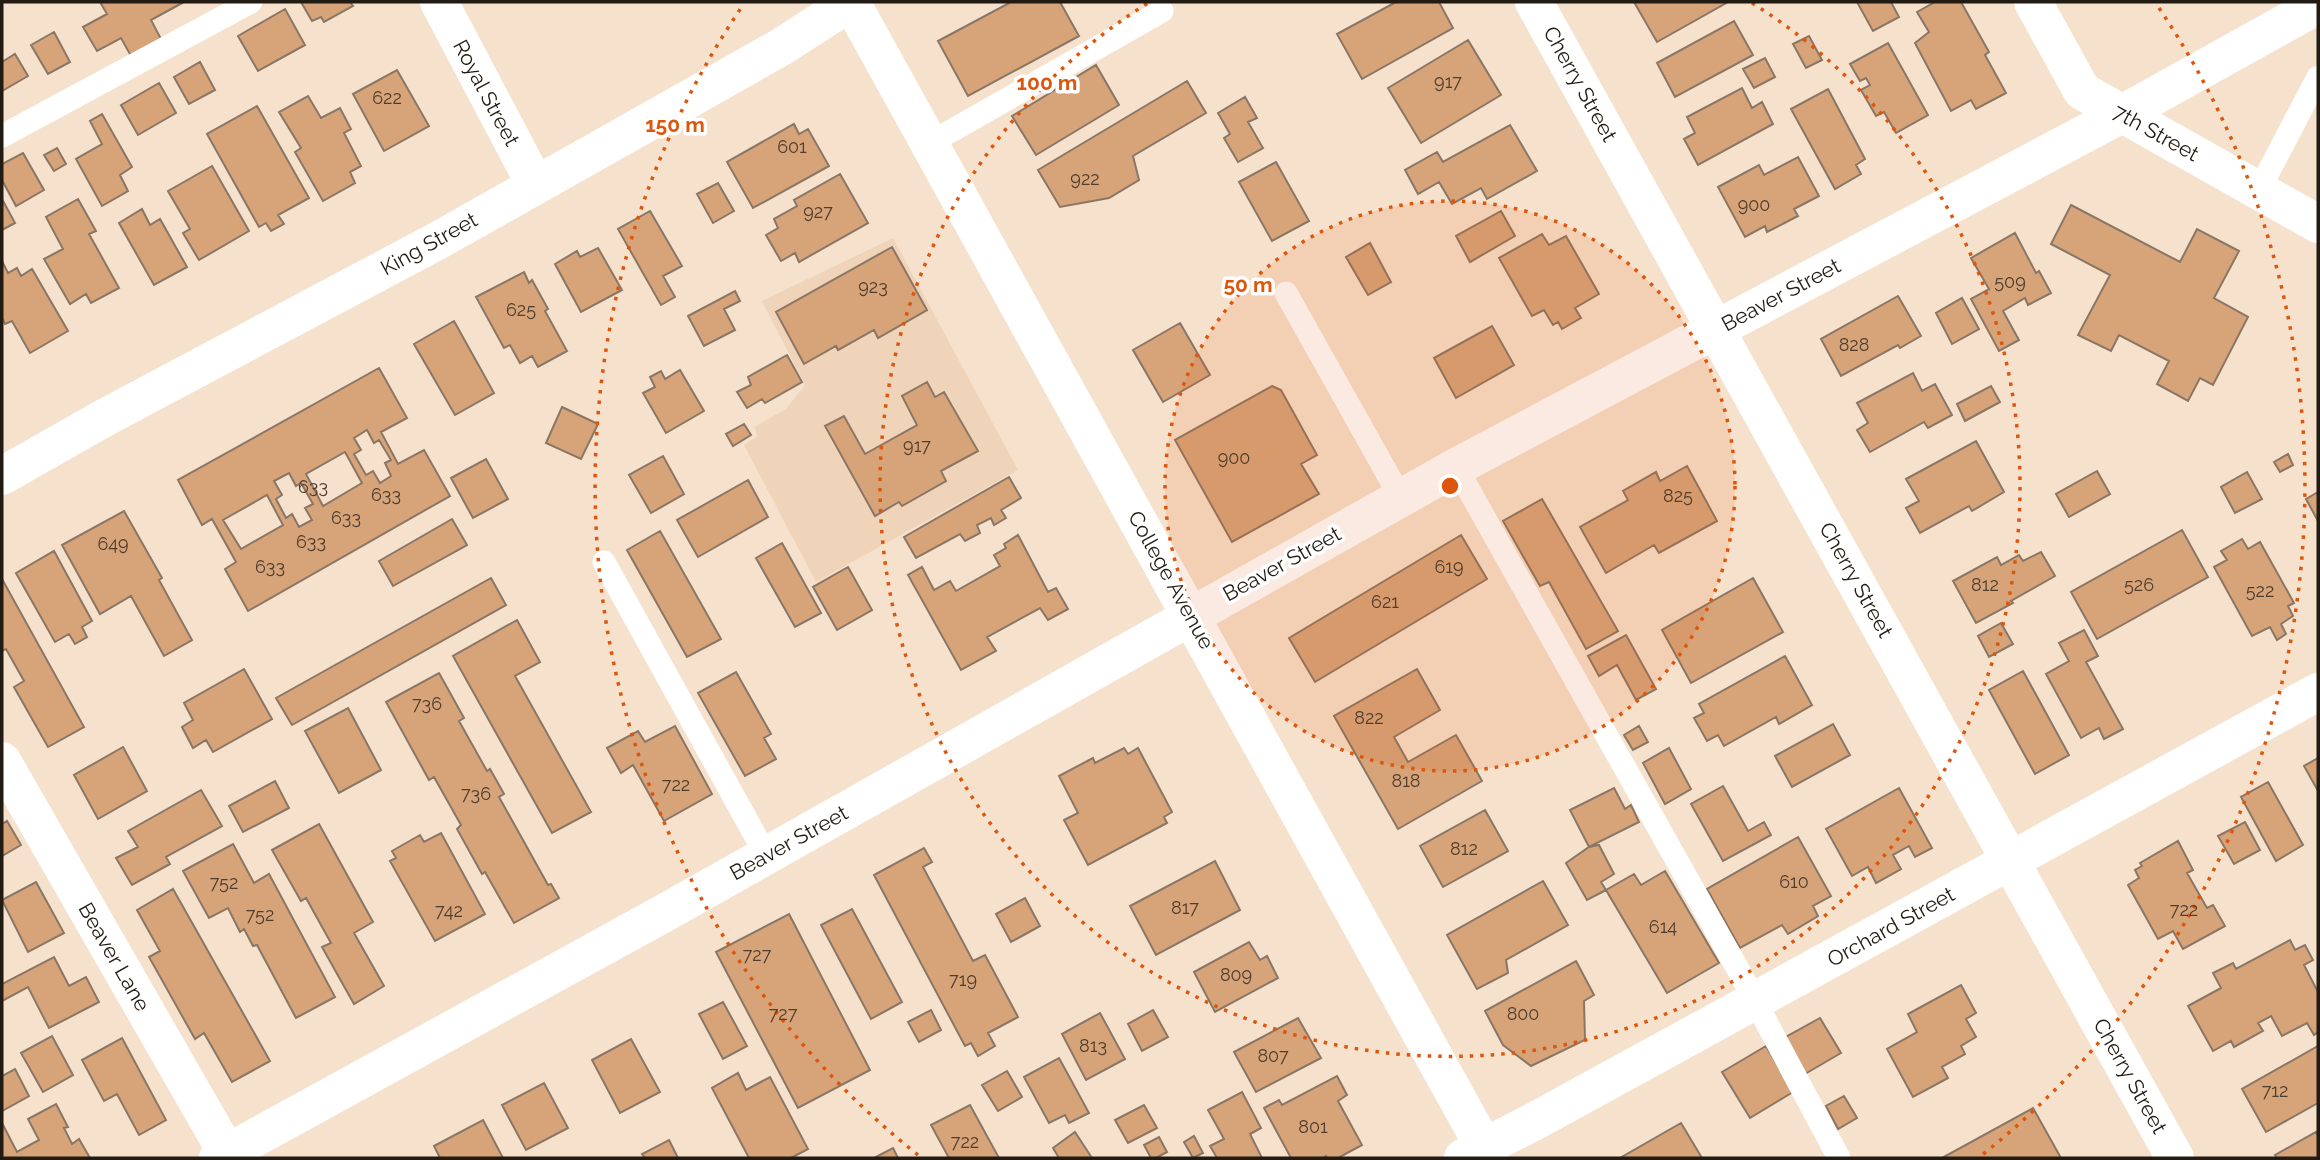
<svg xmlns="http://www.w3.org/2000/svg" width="2320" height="1160" font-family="Raleway,sans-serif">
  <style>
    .built { fill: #efd4ba }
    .building { fill: #d7a47a; stroke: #8a7665; stroke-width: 2; fill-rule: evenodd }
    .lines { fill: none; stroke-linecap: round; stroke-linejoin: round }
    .lane { stroke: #fff; stroke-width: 23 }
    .street { stroke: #fff; stroke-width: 38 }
    .secondary { stroke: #fff; stroke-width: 38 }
    .ring { fill: none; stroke: #de560c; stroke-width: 3.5; stroke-dasharray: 3.5 7 }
    .labels { text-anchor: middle; stroke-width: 7; stroke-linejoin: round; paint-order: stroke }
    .number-label { font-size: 18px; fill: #4f3d2d }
    .street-label { font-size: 21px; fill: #221b13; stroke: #fff }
    .centre { fill: #de560c; stroke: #fff; stroke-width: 3.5 }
    .ring-label { font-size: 21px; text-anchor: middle; font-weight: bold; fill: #de560c; stroke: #fff; stroke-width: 7; stroke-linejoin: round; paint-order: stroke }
  </style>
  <rect width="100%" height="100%" fill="#f6e1cc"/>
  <path class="built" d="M893 238 1018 470 816 582 744 445 758 436 754 427 786 409 805 385 762 301Z"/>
  <path class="building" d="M100 2H184L151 20 161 39 131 56 121 38 97 51 83 27 107 14Z
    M301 2H350L353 6 324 22 321 17 312 21Z
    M1011 2H1060L1079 36 968 96 938 41Z
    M1396 2H1439L1453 28 1362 79 1337 34Z
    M1634 2H1728L1657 42Z
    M1857 2H1891L1899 17 1873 31Z
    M1935 2H1961L1989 52 1985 55 2006 93 1976 109 1971 100 1951 111 1915 43 1929 32 1917 12Z
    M285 9 305 45 258 71 238 36Z
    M1734 21 1753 55 1675 97 1657 63Z
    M54 32 70 62 48 74 31 45Z
    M1809 36 1822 60 1806 68 1793 44Z
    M1468 40 1501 95 1421 143 1388 88Z
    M1888 43 1928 115 1896 133 1884 112 1876 116 1861 90 1870 85 1866 78 1860 81 1850 64Z
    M15 54 28 76 2 91V62Z
    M1765 58 1775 77 1754 88 1743 69Z
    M200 62 215 90 189 104 174 77Z
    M1096 65 1119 105 1036 155 1012 116Z
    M397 70 429 126 384 151 353 94Z
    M1187 81 1206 113 1133 156 1139 180 1109 198 1060 207 1038 170Z
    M159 83 176 113 138 135 121 105Z
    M1742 88 1752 108 1762 102 1773 124 1698 165 1684 139 1695 133 1687 117Z
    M1828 89 1865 159 1856 165 1861 174 1835 189 1791 109Z
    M308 96 321 118 340 108 351 129 344 133 361 166 350 172 355 183 323 201 295 152 301 148 279 112Z
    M1245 97 1257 118 1248 122 1263 148 1238 162 1224 138 1230 134 1218 113Z
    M257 106 309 198 278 215 284 224 271 231 266 223 259 227 207 134Z
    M102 114 132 167 120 175 128 191 102 206 76 159 102 144 90 121Z
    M794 124 799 134 808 129 829 166 753 208 727 162Z
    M1510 125 1537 171 1487 199 1481 188 1452 204 1439 182 1418 194 1405 170 1437 152 1443 162Z
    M57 148 66 164 54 171 44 155Z
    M23 153 44 190 16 206 2 180V164Z
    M1798 157 1819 196 1794 209 1798 216 1767 232 1765 226 1745 237 1718 187 1759 165 1764 175Z
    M1276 162 1309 221 1272 241 1239 182Z
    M212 166 249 231 199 260 183 233 190 229 168 191Z
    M840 174 868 223 799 262 795 253 781 261 766 235 778 228 774 219 797 206 794 200Z
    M718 183 734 211 713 223 697 194Z
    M2 199 15 223 2 230Z
    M78 199 96 231 89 234 119 288 91 303 86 294 70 304 44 259 63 249 46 217Z
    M2071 205 2180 262 2197 229 2239 251 2214 298 2248 317 2213 385 2200 378 2188 401 2157 384 2169 361 2119 335 2111 351 2078 335 2110 275 2051 244Z
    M142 209 150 225 160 219 187 267 154 285 119 223Z
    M650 211 682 266 663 276 675 297 661 305 618 229Z
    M1501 211 1515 236 1470 262 1456 236Z
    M2015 233 2036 273 2039 271 2051 293 2028 305 2025 298 2003 311 2019 340 1999 351 1971 299 1989 289 1971 258Z
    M1542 234 1549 245 1566 236 1599 294 1575 308 1581 318 1562 329 1558 322 1553 325 1544 310 1532 316 1499 258Z
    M1370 243 1391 282 1368 295 1346 257Z
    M892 247 927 310 878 338 874 330 838 350 836 346 804 364 776 312Z
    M598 248 622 290 581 312 555 264 577 251 580 257Z
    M2 261 8 273 17 268 21 276 32 269 68 331 30 353 12 321 5 324 2 318Z
    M524 272 529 283 532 280 548 309 545 311 567 351 538 367 532 356 520 363 510 345 504 348 476 297Z
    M735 291 740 301 724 309 735 330 704 346 688 316Z
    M1898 296 1921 336 1900 348 1898 345 1841 376 1821 339Z
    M1962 298 1979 329 1952 344 1936 313Z
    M454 321 494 393 455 415 414 344Z
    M1180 323 1210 375 1163 402 1133 350Z
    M1492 326 1514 365 1456 398 1434 358Z
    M787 355 802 382 765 403 762 399 747 408 737 392 751 385 748 377Z
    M379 368 407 418 381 432 398 464 424 450 450 496 248 611 225 569 236 562 212 519 202 525 178 480ZM367 430 374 443 379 440 391 460 385 463 391 476 380 483 373 471 366 475 354 454 361 450 354 438ZM345 452 362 483 323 506 306 474ZM289 473 296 486 301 483 313 504 305 508 312 520 299 527 292 514 286 518 276 499 282 495 274 481ZM267 495 283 525 241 549 223 520Z
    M680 370 704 411 666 433 643 393 655 387 650 377 661 371 665 379Z
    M1913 373 1922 391 1935 384 1952 415 1928 428 1924 422 1870 452 1857 430 1868 423 1857 403Z
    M927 382 935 397 944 392 978 451 941 471 946 481 902 506 899 502 875 516 825 426 844 416 865 454 917 425 902 396Z
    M1272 386 1281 390 1317 455 1301 464 1319 494 1232 542 1175 440Z
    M1991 386 2000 402 1965 421 1957 404Z
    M562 407 598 424 581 459 546 443Z
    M744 424 751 435 733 446 726 434Z
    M1976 441 2004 492 1972 511 1969 506 1920 533 1906 508 1919 501 1906 479Z
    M2288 454 2293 465 2280 472 2274 462Z
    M663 456 684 494 651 513 629 475Z
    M486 459 508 499 473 518 451 478Z
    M1687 466 1717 521 1659 553 1654 545 1606 573 1580 527 1628 500 1623 491 1656 472 1660 481Z
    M2097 471 2110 494 2069 517 2056 494Z
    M2247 472 2262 499 2235 513 2221 487Z
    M1009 477 1021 498 1001 510 1006 518 994 525 991 518 977 525 980 533 965 541 960 534 916 558 904 537Z
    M748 480 768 517 698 557 677 520Z
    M2318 492V521L2306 499Z
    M1542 499 1618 631 1586 649 1549 582 1540 586 1503 521Z
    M124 511 162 578 159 580 192 640 164 656 131 596 100 614 62 545Z
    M452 519 467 545 393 586 379 561Z
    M2182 530 2208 577 2097 639 2071 592Z
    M660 531 721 639 687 657 627 550Z
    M1018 535 1048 592 1056 588 1068 609 1048 620 1040 608 987 637 996 651 961 670 908 575 922 567 934 590 950 581 956 591 1000 566 994 555 1006 548 1004 544Z
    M1461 535 1487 579 1315 682 1289 638Z
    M2242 539 2248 549 2260 542 2294 603 2288 606 2293 616 2281 624 2286 634 2277 640 2270 627 2252 636 2214 567 2227 560 2221 551Z
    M782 543 821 613 795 627 756 558Z
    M54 551 92 621 82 627 87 637 75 644 69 634 55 642 16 573Z
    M2041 552 2055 576 2011 601 2013 603 1976 623 1953 581 1997 557 2001 565 2019 555 2023 561Z
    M848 567 872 610 837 630 813 587Z
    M491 578 506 605 292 725 276 698Z
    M1753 578 1783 632 1691 683 1662 630Z
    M2 579 84 727 48 747 14 687 24 681 6 649 2 651Z
    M517 620 540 662 515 676 591 812 552 833 453 656Z
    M2001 623 2013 644 1989 657 1978 636Z
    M2084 630 2098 656 2086 662 2123 729 2104 739 2099 728 2081 738 2046 674 2069 661 2059 643Z
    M1626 635 1656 689 1636 700 1617 665 1599 676 1588 656Z
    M1785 656 1812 705 1779 724 1776 717 1724 746 1718 735 1707 741 1694 718 1704 713 1699 704Z
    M244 669 272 719 213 752 206 740 193 748 182 727 193 720 184 703Z
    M1417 669 1440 710 1394 737 1408 762 1456 735 1482 781 1398 829 1334 716Z
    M2023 671 2069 755 2035 774 1989 690Z
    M736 672 771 734 764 738 776 759 745 776 698 693Z
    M439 673 464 718 459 721 487 771 490 769 504 794 499 797 548 885 551 884 559 898 514 923 485 872 482 874 457 829 461 825 434 777 429 780 386 702Z
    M348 708 381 770 339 793 305 731Z
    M1833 724 1850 755 1792 787 1775 756Z
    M675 726 712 794 664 821 633 765 621 773 607 748 638 731 645 742Z
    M1639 726 1648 742 1633 750 1624 735Z
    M123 747 147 791 98 819 74 775Z
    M1124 748 1128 754 1138 748 1172 812 1164 817 1167 823 1088 865 1064 820 1078 813 1059 776 1093 758 1095 763Z
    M1669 748 1691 789 1665 804 1643 763Z
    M2318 758V791L2304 766Z
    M275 781 289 808 243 832 229 806Z
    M2268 782 2303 845 2276 861 2241 797Z
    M1723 786 1748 831 1764 822 1771 835 1723 861 1691 804Z
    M1614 788 1625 809 1631 805 1639 822 1589 847 1570 810Z
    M1899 788 1932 848 1915 857 1909 846 1893 855 1901 869 1876 883 1868 867 1852 876 1826 829Z
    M201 790 222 826 166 857 170 864 132 885 116 858 138 847 128 831Z
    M1485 810 1508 851 1443 887 1420 846Z
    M7 821 21 845 2 856V824Z
    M2245 822 2260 850 2234 864 2218 836Z
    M319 824 373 922 354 933 384 986 354 1004 322 947 331 943 306 898 301 901 272 850Z
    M441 833 485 914 435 941 390 861 396 858 392 851 420 835 424 842Z
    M1798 837 1831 896 1813 906 1818 916 1788 934 1782 925 1740 948 1707 889Z
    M2178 841 2193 870 2187 873 2207 908 2213 905 2225 926 2183 949 2173 931 2158 939 2128 885 2139 878 2135 870 2142 866 2140 863Z
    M233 844 254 883 269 874 335 997 296 1018 257 945 253 946 244 929 240 932 228 908 209 918 183 871Z
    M1599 845 1614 874 1601 882 1606 890 1587 900 1566 863 1589 847Z
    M924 848 932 862 923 867 973 961 985 955 1018 1017 988 1033 995 1046 978 1056 971 1043 965 1046 874 875Z
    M1215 861 1240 910 1156 955 1130 906Z
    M1665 871 1719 963 1667 993 1606 890 1634 874 1641 885Z
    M1543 881 1568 925 1506 960 1508 973 1477 989 1447 935Z
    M36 882 64 933 28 952 2 900Z
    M173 889 270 1061 232 1082 204 1033 195 1039 149 957 160 951 137 910Z
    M1025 898 1040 926 1011 942 996 914Z
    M852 909 902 1002 871 1019 821 925Z
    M789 914 870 1070 798 1108 716 952Z
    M2290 940 2295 950 2305 945 2313 960 2304 965 2318 992V1032L2314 1035 2307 1023 2282 1036 2271 1016 2258 1023 2263 1031 2234 1047 2231 1041 2213 1051 2188 1006 2221 988 2213 973 2233 963 2236 969Z
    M1249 942 1260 960 1267 956 1278 978 1215 1012 1194 972Z
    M54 957 69 986 86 977 99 1002 49 1028 28 987 2 1001V984Z
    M1576 961 1594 995 1584 1001 1585 1040 1531 1066 1503 1045 1485 1011Z
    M1961 985 1976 1013 1966 1019 1976 1037 1961 1046 1965 1054 1942 1067 1948 1078 1913 1097 1887 1049 1917 1032 1908 1014Z
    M723 1002 747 1046 723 1059 699 1014Z
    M931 1010 941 1030 919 1042 908 1022Z
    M1153 1010 1168 1037 1142 1051 1128 1024Z
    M1100 1013 1125 1059 1086 1080 1062 1034Z
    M1298 1018 1321 1058 1256 1092 1234 1052Z
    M1820 1018 1841 1053 1805 1074 1784 1038Z
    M52 1036 73 1075 43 1092 21 1053Z
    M122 1038 166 1120 139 1135 117 1094 104 1101 82 1060Z
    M631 1039 660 1092 620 1113 592 1060Z
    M1766 1046 1793 1092 1750 1118 1722 1072Z
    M2318 1046V1103L2266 1132 2242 1089Z
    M1059 1058 1089 1113 1069 1123 1065 1115 1049 1123 1024 1077Z
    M15 1069 29 1096 2 1111V1076Z
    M1007 1071 1022 1097 998 1111 982 1085Z
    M738 1073 746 1090 770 1077 808 1149 791 1158H749L712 1088Z
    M1337 1076 1347 1095 1338 1101 1362 1145 1338 1158H1327L1326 1156 1323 1158H1291L1264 1108 1279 1100 1282 1105Z
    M544 1083 568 1128 526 1150 502 1105Z
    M1242 1092 1261 1128 1250 1134 1262 1158H1217L1210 1146 1224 1139 1208 1110Z
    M1844 1096 1857 1118 1838 1129 1826 1106Z
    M56 1104 68 1127 64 1128 72 1144 79 1139 90 1158H2V1123L17 1152 39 1140 28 1119Z
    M970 1105 999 1158H949L931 1125Z
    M1144 1105 1157 1128 1128 1143 1115 1120Z
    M2033 1108 2061 1158H1942Z
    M483 1120 503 1158H440L434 1146Z
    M1681 1123 1702 1158H1620Z
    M1075 1132 1092 1158H1059L1053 1148Z
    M2316 1132 2318 1136V1158H2277L2275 1155Z
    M1194 1136 1203 1153 1193 1158 1184 1142Z
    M1159 1137 1167 1152 1156 1158H1151L1144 1145Z
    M669 1140 678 1158H645L642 1154Z
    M893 1148 898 1158H874Z"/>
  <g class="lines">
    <path class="lane" d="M2 136 251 2
      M930 143 1162 11
      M2259 190 2318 77
      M1286 293 1401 498
      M1456 467 1740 973 1839 1158
      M604 562 766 855"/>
    <path class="street" d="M439 2 535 184
      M1534 2 2175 1158
      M2033 2 2082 91 2318 224
      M2 476 104 418 439 240 781 47 851 2
      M2 761 227 1153
      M218 1158 668 911 1456 467 2122 114 2318 5
      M1463 1158 1537 1120 2318 692"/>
    <path class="secondary" d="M851 2 1490 1158"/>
  </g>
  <circle cx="1450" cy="486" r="285" fill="#de560c" fill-opacity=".12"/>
  <g class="ring">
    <circle cx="1450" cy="486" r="285"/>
    <path d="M1752 3A570 570 0 1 1 1148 3"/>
    <path d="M918 1155A855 855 0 0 1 741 8M2159 8A855 855 0 0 1 1982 1155"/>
  </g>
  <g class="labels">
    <g class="number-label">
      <text x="1448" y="88">917</text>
      <text x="387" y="104">622</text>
      <text x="792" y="153">601</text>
      <text x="1085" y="185">922</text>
      <text x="1754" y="211">900</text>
      <text x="818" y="218">927</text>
      <text x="2010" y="288">509</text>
      <text x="873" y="293">923</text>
      <text x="521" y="316">625</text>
      <text x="1854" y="351">828</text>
      <text x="917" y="452">917</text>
      <text x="1234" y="464">900</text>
      <text x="313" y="493">633</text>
      <text x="386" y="501">633</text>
      <text x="1678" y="502">825</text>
      <text x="346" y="524">633</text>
      <text x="311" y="548">633</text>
      <text x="113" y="550">649</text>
      <text x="270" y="573">633</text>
      <text x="1449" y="573">619</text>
      <text x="1985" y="591">812</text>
      <text x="2139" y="591">526</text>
      <text x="2260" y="597">522</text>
      <text x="1385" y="608">621</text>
      <text x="427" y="710">736</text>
      <text x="1369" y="724">822</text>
      <text x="1406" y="787">818</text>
      <text x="676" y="791">722</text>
      <text x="476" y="800">736</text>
      <text x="1464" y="855">812</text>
      <text x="1794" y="888">610</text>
      <text x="224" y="889">752</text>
      <text x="1185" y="914">817</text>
      <text x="2184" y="916">722</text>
      <text x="449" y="917">742</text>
      <text x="260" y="921">752</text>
      <text x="1663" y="933">614</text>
      <text x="757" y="961">727</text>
      <text x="1236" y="981">809</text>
      <text x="963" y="986">719</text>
      <text x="783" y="1020">727</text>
      <text x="1523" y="1020">800</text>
      <text x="1093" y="1052">813</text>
      <text x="1273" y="1062">807</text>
      <text x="2275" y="1097">712</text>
      <text x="1313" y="1133">801</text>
      <text x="965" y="1148">722</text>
    </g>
    <g class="street-label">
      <text transform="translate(1580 84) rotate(61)" y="7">Cherry Street</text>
      <text transform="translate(486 93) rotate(62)" y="7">Royal Street</text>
      <text transform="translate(2156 133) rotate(29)" y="7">7th Street</text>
      <text transform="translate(429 244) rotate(-29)" y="7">King Street</text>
      <text transform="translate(1781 295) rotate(-28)" y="7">Beaver Street</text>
      <text transform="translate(1282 564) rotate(-29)" y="7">Beaver Street</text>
      <text transform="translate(1171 580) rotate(61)" y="7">College Avenue</text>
      <text transform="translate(1856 580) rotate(61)" y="7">Cherry Street</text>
      <text transform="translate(789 843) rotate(-29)" y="7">Beaver Street</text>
      <text transform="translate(1891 927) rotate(-29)" y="7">Orchard Street</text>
      <text transform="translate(114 957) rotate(60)" y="7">Beaver Lane</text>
      <text transform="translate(2130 1076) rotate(61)" y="7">Cherry Street</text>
    </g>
  </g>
  <circle cx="1450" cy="486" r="10" class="centre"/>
  <g class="ring-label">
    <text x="1047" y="90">100 m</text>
    <text x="675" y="132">150 m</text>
    <text x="1248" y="292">50 m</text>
  </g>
  <rect width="2320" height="1160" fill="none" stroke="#221b13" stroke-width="7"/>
</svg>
